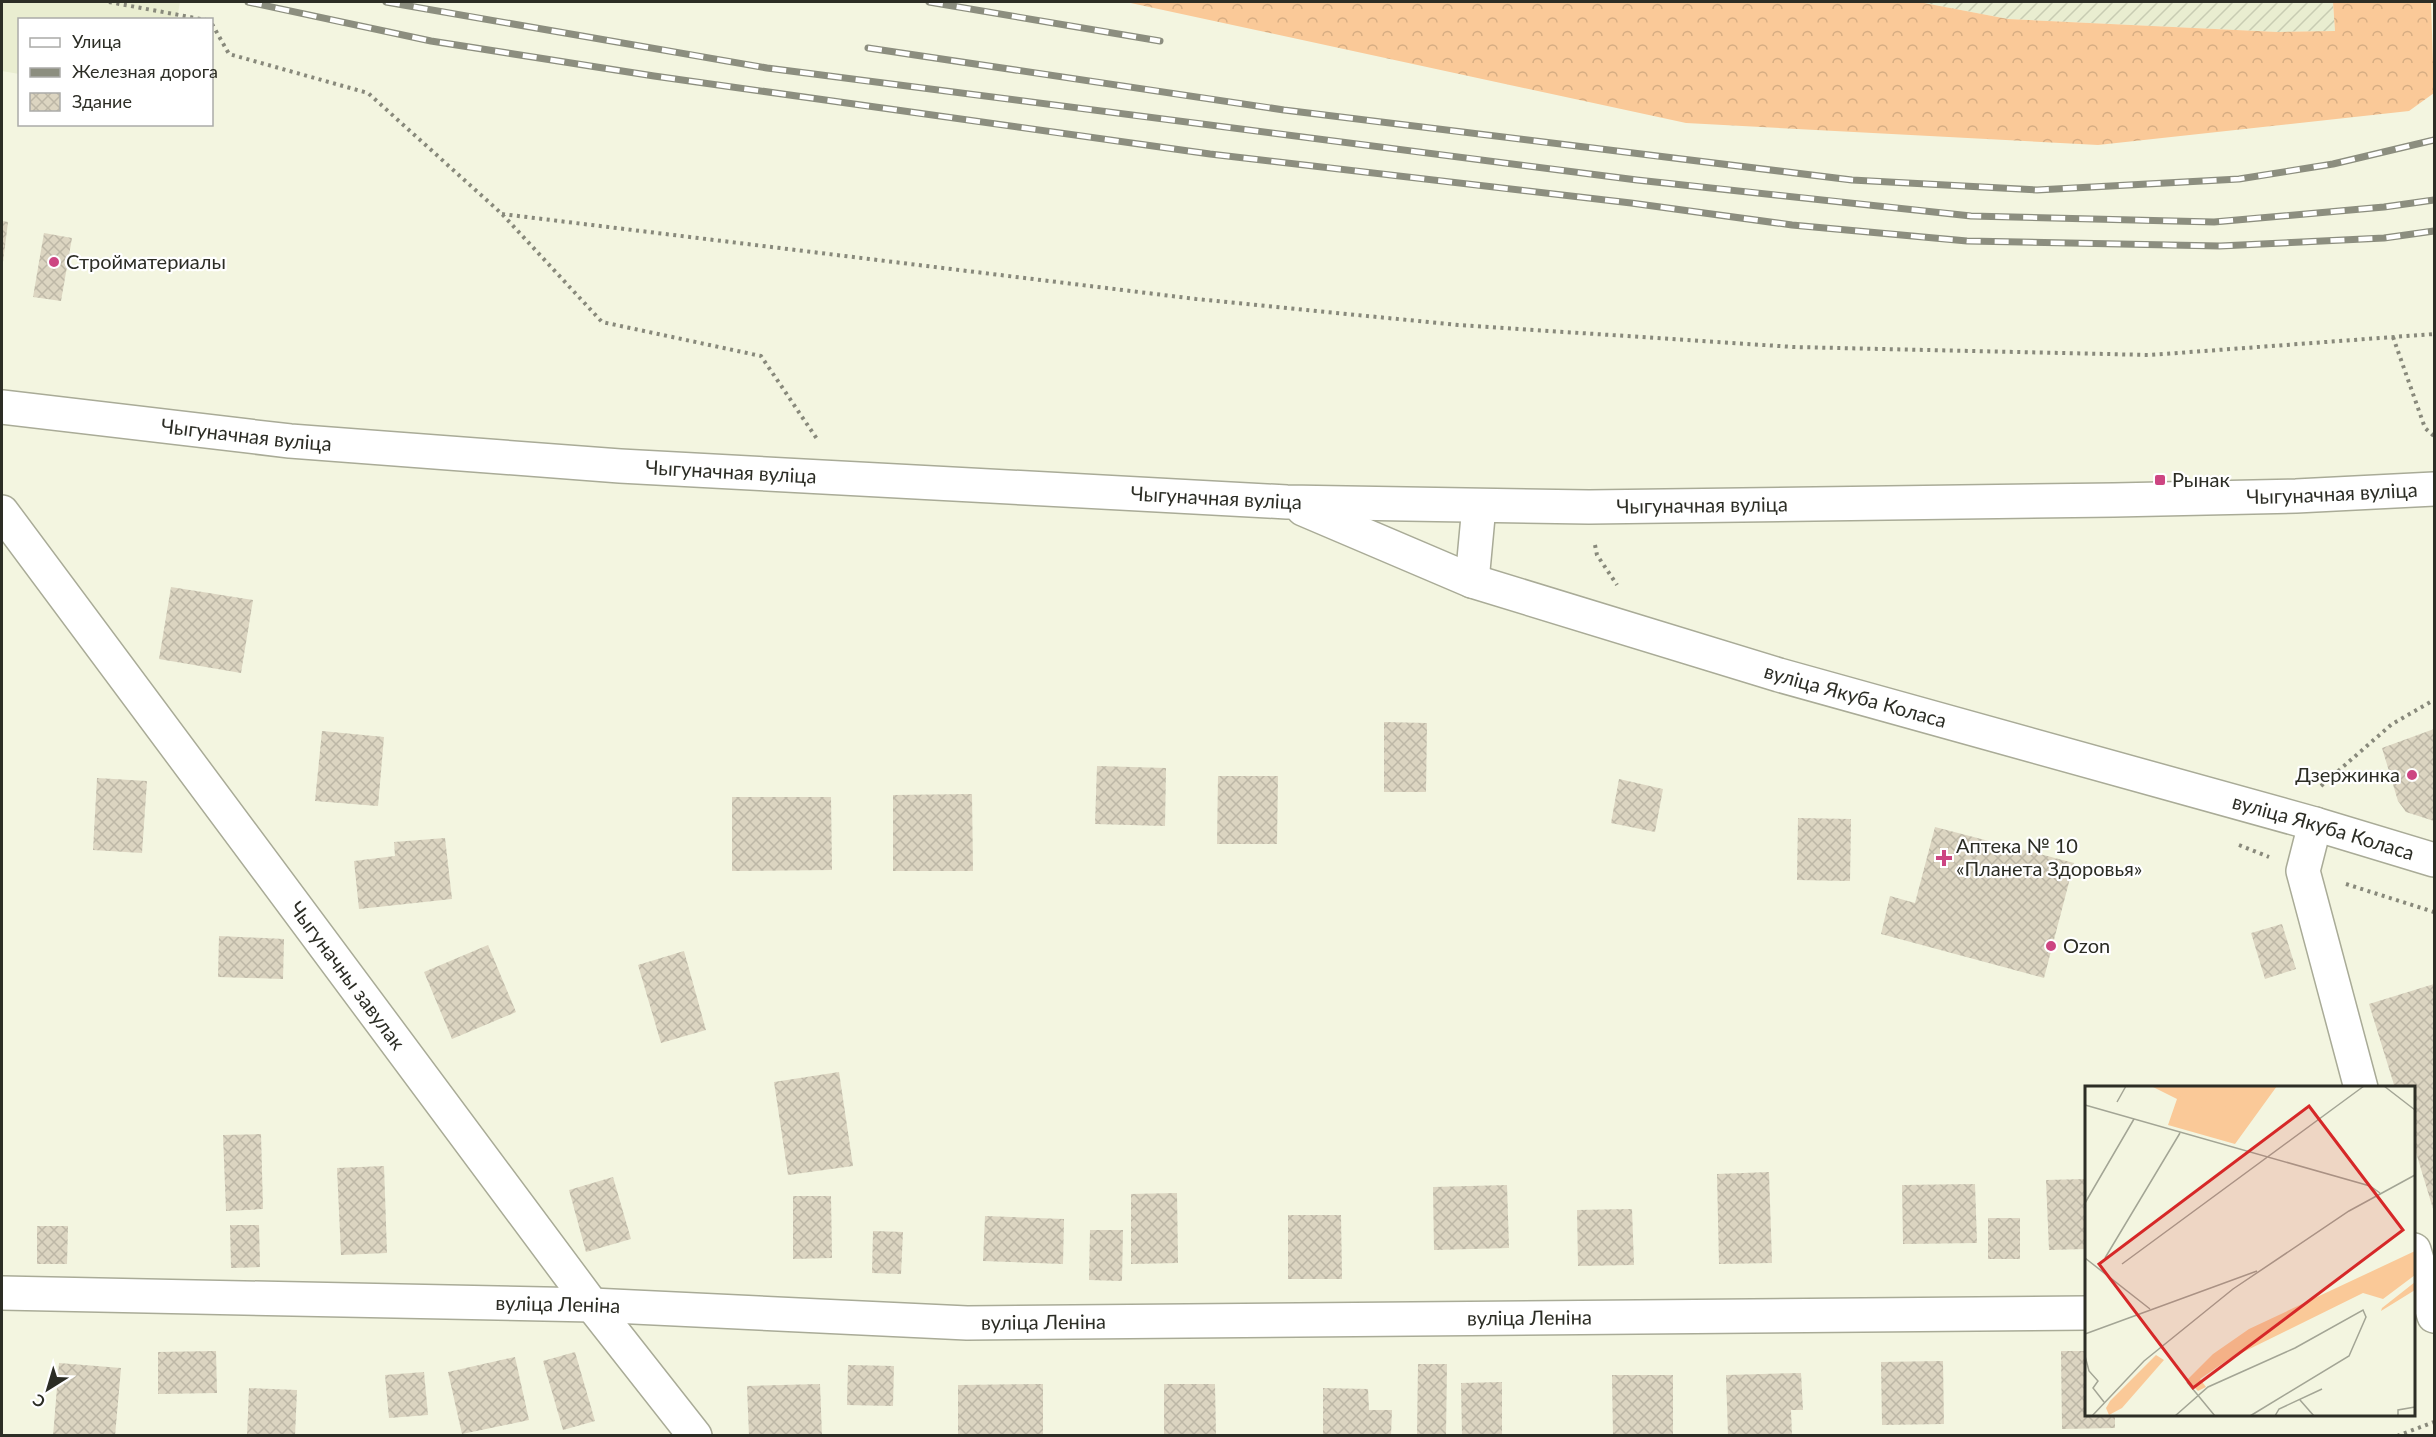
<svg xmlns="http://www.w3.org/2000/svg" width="2436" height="1437" font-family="Lato,sans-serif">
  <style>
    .built { fill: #e9edd0 }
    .industrial { fill: url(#industrial-furrows) }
    .forest { fill: url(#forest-crowns) }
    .building { fill: url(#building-cross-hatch) }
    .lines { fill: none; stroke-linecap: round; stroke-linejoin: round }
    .minor-casing { stroke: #a9ab97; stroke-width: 36 }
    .path { stroke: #88897b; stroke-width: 4; stroke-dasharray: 3 4.5; stroke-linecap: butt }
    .minor { stroke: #fff; stroke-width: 33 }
    .rail-casing { stroke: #8c8e7f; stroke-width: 7 }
    .rail { stroke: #fff; stroke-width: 4.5; stroke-dasharray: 14; stroke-linecap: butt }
    .poi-dot { fill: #cd4582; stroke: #fff; stroke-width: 2 }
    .labels { text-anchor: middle; stroke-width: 4.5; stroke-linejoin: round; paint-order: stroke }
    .poi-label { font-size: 20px; fill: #2c2d25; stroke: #fff; text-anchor: start }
    .street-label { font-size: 20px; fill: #2c2d25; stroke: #fff }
    .inset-road { fill: none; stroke: #a3a595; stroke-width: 1.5 }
    .view { fill: #d62828; fill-opacity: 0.15; stroke: #d62828; stroke-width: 3 }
    .inset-edge { fill: none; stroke: #2c2d25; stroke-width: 3 }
  </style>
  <defs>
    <pattern id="industrial-furrows" width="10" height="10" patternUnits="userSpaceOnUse" patternTransform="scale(1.5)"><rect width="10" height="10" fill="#e9edd0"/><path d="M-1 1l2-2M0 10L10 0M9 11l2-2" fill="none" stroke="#c8ccb2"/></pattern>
    <pattern id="forest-crowns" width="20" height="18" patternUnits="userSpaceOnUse" patternTransform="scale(1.5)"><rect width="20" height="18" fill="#fac998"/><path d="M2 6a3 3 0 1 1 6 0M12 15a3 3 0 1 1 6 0" fill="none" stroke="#d6ad83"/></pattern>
    <pattern id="building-cross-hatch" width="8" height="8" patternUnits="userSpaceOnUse" patternTransform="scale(1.5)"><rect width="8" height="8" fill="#dcd5c1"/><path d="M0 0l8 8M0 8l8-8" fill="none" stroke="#bdb7a6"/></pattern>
  </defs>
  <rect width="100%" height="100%" fill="#f3f5e0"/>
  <path class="built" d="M2 2H180L177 19 20 20 19 74 2 71Z"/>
  <path class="industrial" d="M1919 2H2333L2335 31 2278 32 2008 19Z"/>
  <path class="forest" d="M1126 2H1919L2008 19 2278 32 2335 31 2333 2H2431L2434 93 2409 111 2098 145 1686 123Z"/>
  <path class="building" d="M2 221 8 222 3 262H2Z
    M44 233 72 238 61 301 33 297Z
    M171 587 253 600 241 673 159 659Z
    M1384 722 1427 723 1426 792H1384Z
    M2434 729V821L2406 812 2398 801 2382 748Z
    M322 731 384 737 378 806 315 801Z
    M1097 766 1166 768 1165 826 1095 824Z
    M1218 776H1278L1277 844H1217Z
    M97 778 147 781 142 853 93 850Z
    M1619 779 1663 789 1655 832 1611 823Z
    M972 794 973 871H893V795Z
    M732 797H831L832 870 732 871Z
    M1798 818 1851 819 1850 881 1797 880Z
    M1935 827 2074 863 2044 978 1881 934 1890 896 1915 903Z
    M445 838 452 899 359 909 354 861 395 856 394 842Z
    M2282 924 2296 969 2265 979 2251 933Z
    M219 936 284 939 283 979 218 977Z
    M488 945 516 1012 452 1039 424 972Z
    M684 951 706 1030 661 1043 638 965Z
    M2434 984V1212L2414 1146V1088H2395L2369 1004Z
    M839 1072 853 1166 788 1175 774 1082Z
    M261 1134 263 1209 226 1211 223 1135Z
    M384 1166 387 1253 341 1255 337 1168Z
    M1769 1172 1772 1263 1719 1264 1717 1174Z
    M613 1177 631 1239 586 1252 569 1190Z
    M2086 1179V1249L2049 1250 2046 1180Z
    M1975 1184 1977 1243 1903 1244 1902 1185Z
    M1507 1185 1509 1248 1434 1250 1433 1187Z
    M1177 1193 1178 1263 1131 1264V1194Z
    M793 1196H831L832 1258 793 1259Z
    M1632 1209 1634 1265 1578 1266 1577 1210Z
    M1288 1215H1341L1342 1279H1288Z
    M985 1216 1064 1219 1063 1264 983 1261Z
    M1988 1218H2020V1259H1988Z
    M230 1225H259L260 1267 231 1268Z
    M37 1226H68L67 1264H37Z
    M1090 1230H1123L1122 1281 1089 1280Z
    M873 1231 903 1232 901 1274 872 1273Z
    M216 1351 217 1393 158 1394V1352Z
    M2061 1351H2086V1414H2115V1428L2062 1429Z
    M575 1352 595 1421 563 1430 543 1361Z
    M515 1357 529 1420 462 1434 448 1372Z
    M1943 1361 1944 1424 1882 1425 1881 1362Z
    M59 1363 121 1368 115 1436H53Z
    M1418 1364H1447L1446 1436H1417Z
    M848 1365 894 1366 893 1406 847 1405Z
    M424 1372 428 1415 389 1418 385 1375Z
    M1801 1373 1803 1410H1791L1792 1436H1728L1726 1375Z
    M1612 1375H1673V1436H1613Z
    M1502 1382V1436H1462L1461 1383Z
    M820 1384 822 1436H749L747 1386Z
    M1043 1384V1436H958V1385Z
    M1164 1384H1215L1216 1436H1164Z
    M249 1388 297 1390 295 1436H247Z
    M1323 1388 1368 1389 1369 1410H1392L1391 1436H1323Z"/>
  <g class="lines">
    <defs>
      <g id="minor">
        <path id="s1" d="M2 407 290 441 620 466 1287 502 1589 507 2114 500 2296 496 2434 489"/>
        <path id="s2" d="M1303 509 1472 581 1779 675 2315 824 2434 860"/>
        <path id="s3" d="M2 512 592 1305 695 1436"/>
        <path d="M1472 581 1479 506"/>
        <path d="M2315 824 2303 871 2361 1088"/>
        <path d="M2414 1250 2434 1316"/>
        <path id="s4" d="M2 1293 592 1305 967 1323 2086 1313"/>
      </g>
    </defs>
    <use href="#minor" class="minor-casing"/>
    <path class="path" d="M109 2 206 20
      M212 24 229 54 368 93 502 214 602 322 761 356 817 439
      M502 214 1196 299 1458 325 1794 347 2150 355 2434 334
      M2393 337 2425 428 2434 436
      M1595 545 1597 555 1617 585
      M2321 786 2392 724 2434 700
      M2239 845 2269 857
      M2346 884 2434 912
      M2397 1436 2434 1422"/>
    <use href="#minor" class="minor"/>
    <defs>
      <path id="rail" d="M248 2 431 41 654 76 1210 154 1631 203 1792 225 1967 241 2220 246 2384 238 2434 231
        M386 2 767 68 1637 180 1971 216 2214 222 2384 207 2434 200
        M929 2 1160 41
        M868 48 1284 110 1852 180 2037 190 2239 179 2333 164 2434 140"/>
    </defs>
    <use href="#rail" class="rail-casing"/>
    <use href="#rail" class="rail"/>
  </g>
  <g class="poi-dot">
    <circle cx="54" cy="262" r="6"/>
    <rect x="2154" y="474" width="12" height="12" rx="3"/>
    <circle cx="2412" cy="775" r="6"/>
    <path d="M1941 849h6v6h6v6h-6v6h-6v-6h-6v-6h6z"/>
    <circle cx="2051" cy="946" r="6"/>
  </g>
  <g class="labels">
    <g class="poi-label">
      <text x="66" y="269">Стройматериалы</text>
      <text x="2172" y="487">Рынак</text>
      <text x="2400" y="782" text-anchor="end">Дзержинка</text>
      <text x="1956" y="853">Аптека № 10<tspan x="1956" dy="23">«Планета Здоровья»</tspan></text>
      <text x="2063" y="953">Ozon</text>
    </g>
    <g class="street-label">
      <text dy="7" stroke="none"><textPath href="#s1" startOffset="246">Чыгуначная вуліца</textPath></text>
      <text dy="7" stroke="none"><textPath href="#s1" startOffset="732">Чыгуначная вуліца</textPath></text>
      <text dy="7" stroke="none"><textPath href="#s1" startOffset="2334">Чыгуначная вуліца</textPath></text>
      <text dy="7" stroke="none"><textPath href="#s1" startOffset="1218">Чыгуначная вуліца</textPath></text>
      <text dy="7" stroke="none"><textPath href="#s1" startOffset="1704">Чыгуначная вуліца</textPath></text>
      <text dy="7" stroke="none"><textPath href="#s2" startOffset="584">вуліца Якуба Коласа</textPath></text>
      <text dy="7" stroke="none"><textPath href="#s2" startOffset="1070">вуліца Якуба Коласа</textPath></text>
      <text dy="7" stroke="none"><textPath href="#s3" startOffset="578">Чыгуначны завулак</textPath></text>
      <text dy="7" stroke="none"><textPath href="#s4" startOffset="556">вуліца Леніна</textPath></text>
      <text dy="7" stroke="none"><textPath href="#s4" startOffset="1528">вуліца Леніна</textPath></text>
      <text dy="7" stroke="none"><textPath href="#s4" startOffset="1042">вуліца Леніна</textPath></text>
    </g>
  </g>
  <g transform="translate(2085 1086)">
    <rect width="330" height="330" fill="#f3f5e0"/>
    <path d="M330 165V189L298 213 278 207 144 273 115 293 121 301 113 305 102 294 128 268 164 243ZM330 196V204L296 225 297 222ZM71 269 79 274 37 322 24 329 21 322 25 315Z" fill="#fac998"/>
    <path d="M66 0H192L150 58 83 39 92 13Z" fill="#fac998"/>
    <path d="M103 0H120L107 19 95 11ZM130 0H141L150 6 128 40 112 29Z" fill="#fac998"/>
    <path class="inset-road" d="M299 0 330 24M32 16 41 0M0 19 285 100 295 107M0 117 49 33M0 172 65 223M20 172 95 47M37 178 279 0M0 248 172 185M0 270 4 285 13 295 8 302 19 316M102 296 130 330M215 314 229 330M7 330 59 275 148 203 264 125 330 89M90 330 123 301 210 262 278 224 281 231 264 270 165 330M190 330 194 323 237 303M313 330V324L330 321"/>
    <path class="view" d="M224 20 318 144 108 302 14 178Z"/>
    <rect width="330" height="330" class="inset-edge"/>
  </g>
  <rect width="2436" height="1437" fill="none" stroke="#2c2d25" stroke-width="6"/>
  <rect x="18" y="18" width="195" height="108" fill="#ffffff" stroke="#ababa8" stroke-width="1.5"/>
  <rect x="30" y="38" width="30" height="9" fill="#ffffff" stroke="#ababa8" stroke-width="1.5"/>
  <text x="72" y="48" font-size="18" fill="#2c2d25">Улица</text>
  <rect x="30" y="68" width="30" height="9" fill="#8c8e7f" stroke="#ababa8" stroke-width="1.5"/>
  <text x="72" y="78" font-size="18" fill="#2c2d25">Железная дорога</text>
  <rect x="30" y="93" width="30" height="18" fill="url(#building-cross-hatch)" stroke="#ababa8" stroke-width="1.5"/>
  <text x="72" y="108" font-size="18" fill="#2c2d25">Здание</text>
  <g transform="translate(48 1389) rotate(217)" stroke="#ffffff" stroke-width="4.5" paint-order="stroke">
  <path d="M0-4.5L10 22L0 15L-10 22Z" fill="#2c2d25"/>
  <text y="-9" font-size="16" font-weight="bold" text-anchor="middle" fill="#2c2d25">С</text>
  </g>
</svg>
